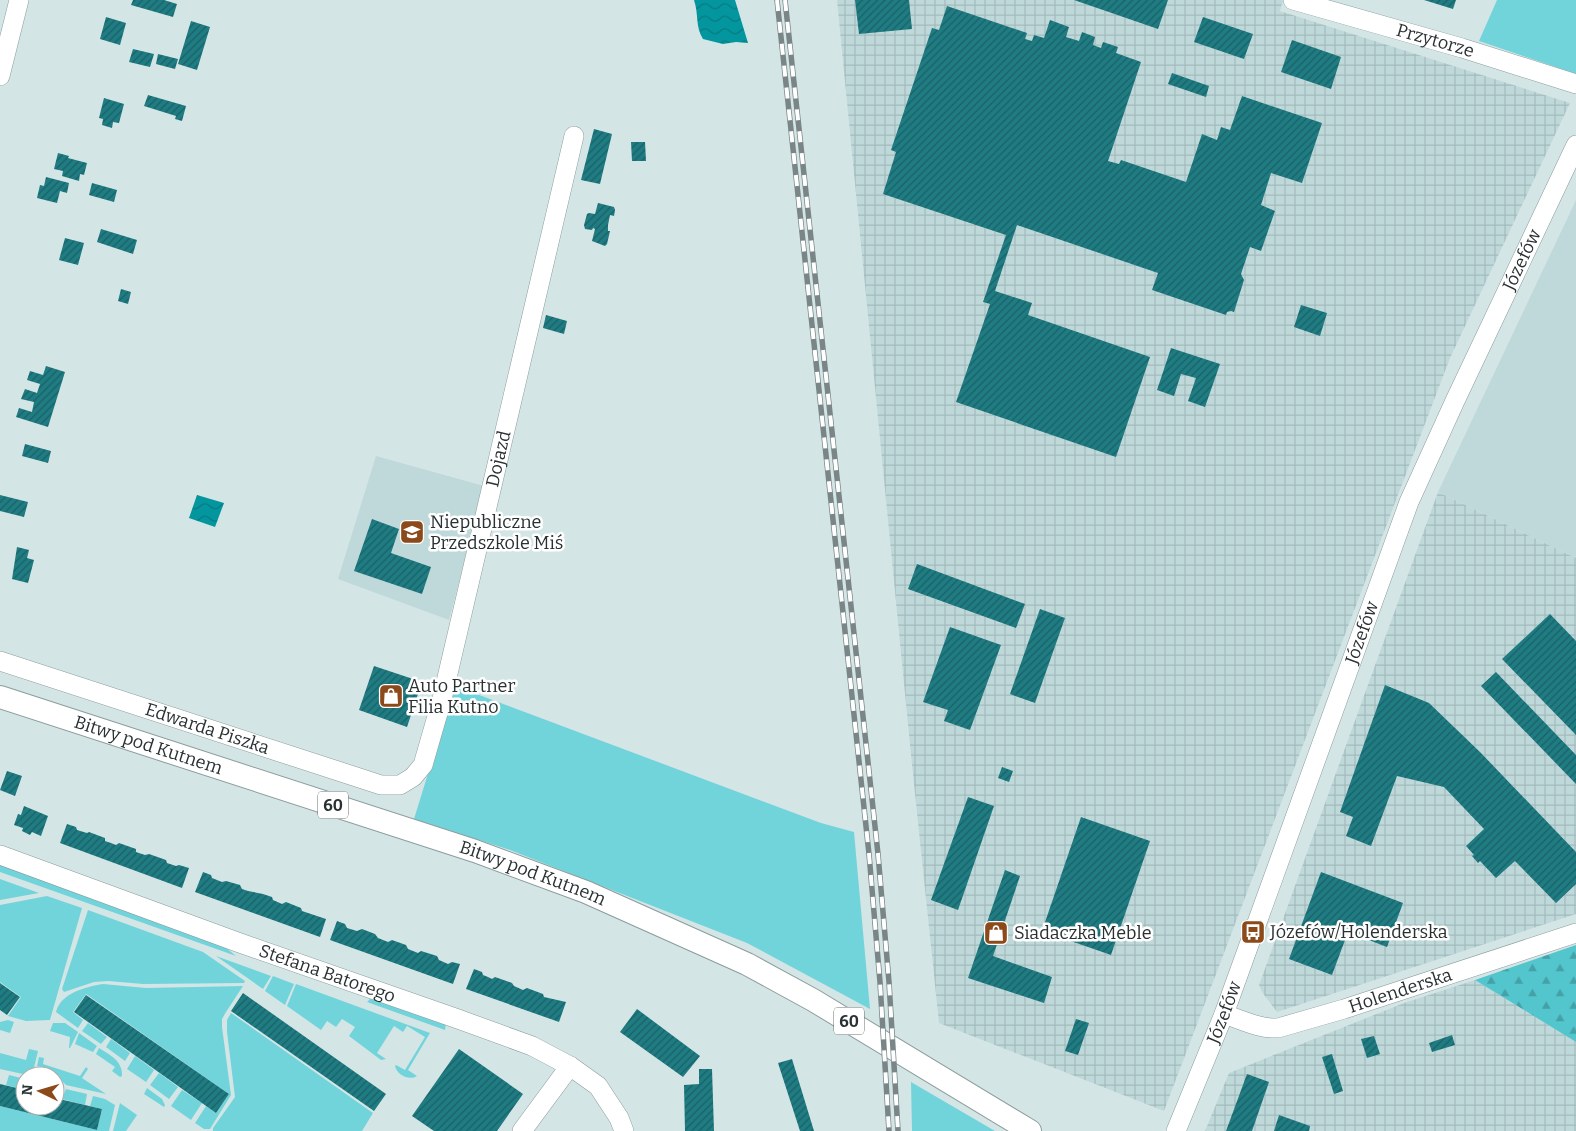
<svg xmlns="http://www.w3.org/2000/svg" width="1576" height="1131" font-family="Bitter,serif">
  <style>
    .built { fill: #bfd9db }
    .industrial { fill: url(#industrial-grid) }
    .grass { fill: #72d4db }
    .forest { fill: url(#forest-firs) }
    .water { fill: url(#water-waves) }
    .building { fill: url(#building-hatch) }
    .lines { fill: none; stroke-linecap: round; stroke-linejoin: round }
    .minor-casing { stroke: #8b9c9d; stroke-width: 20 }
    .major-casing { stroke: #8b9c9d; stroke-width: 24 }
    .minor { stroke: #fff; stroke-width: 19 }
    .major { stroke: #fff; stroke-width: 22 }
    .rail-casing { stroke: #798586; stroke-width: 5.5 }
    .rail { stroke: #fff; stroke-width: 4; stroke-dasharray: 11; stroke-linecap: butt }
    .labels { text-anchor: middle; stroke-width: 5; stroke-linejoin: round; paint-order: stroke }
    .shield { fill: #fff; stroke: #6a6f70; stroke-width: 1 }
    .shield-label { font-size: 16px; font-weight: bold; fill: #2a3132 }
    .street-label { font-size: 18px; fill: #2a3132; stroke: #fff }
    .poi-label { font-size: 18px; fill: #2a3132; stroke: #fff; text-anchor: start }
  </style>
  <defs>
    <pattern id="industrial-grid" width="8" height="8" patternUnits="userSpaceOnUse" patternTransform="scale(1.25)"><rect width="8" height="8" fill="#bfd9db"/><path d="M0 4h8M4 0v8" fill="none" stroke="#a4bbbc"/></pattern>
    <pattern id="forest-firs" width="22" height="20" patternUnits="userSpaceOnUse" patternTransform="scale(1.25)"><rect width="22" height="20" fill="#52c5cd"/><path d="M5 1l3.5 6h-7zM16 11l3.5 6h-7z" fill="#44a1a7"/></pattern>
    <pattern id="water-waves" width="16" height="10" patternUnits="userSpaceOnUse" patternTransform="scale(1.25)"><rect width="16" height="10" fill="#03969e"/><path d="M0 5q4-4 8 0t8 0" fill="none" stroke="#057b81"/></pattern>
    <pattern id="building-hatch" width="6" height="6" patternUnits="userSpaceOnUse" patternTransform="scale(1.25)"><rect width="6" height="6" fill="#1e7c82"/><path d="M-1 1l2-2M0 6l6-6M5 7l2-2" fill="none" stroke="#1a6165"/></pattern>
  </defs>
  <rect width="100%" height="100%" fill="#d4e5e6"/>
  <path class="built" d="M1576 200V558L1438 492Z
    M376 456 484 486 449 620 338 579Z"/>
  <path class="industrial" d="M837 0H1283L1280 11 1570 103 1450 358 1164 1111 939 1023 912 765Z
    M1438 492 1576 558V914L1277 1012 1262 992 1259 985Z
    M1475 980 1576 1042V1131H1205L1229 1073 1404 1003Z"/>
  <path class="grass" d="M1497 0H1576V74L1479 41Z
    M455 686 821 823 854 832 870 1009 747 943 510 850 414 819Z
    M0 864 219 942 236 956 0 872Z
    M0 879 39 893 0 900Z
    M47 896 82 908 50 1020 26 1021 8 1016 21 997 0 982V905Z
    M88 910 203 952 245 981 244 983 143 984 108 981 94 982 64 992 62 989Z
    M216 956 271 976 263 989Z
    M273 976 294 984 285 1005 265 991Z
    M103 984 146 988 243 986 226 1012 222 1019V1027L231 1095 210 1129H204L195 1123 206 1106 216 1113 229 1094 86 994 73 1012 83 1020 78 1028 56 1012C61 993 85 987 103 984Z
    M296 984 430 1033 408 1070 417 1076C409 1081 397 1075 395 1066L396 1065 405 1070 425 1037 407 1026 403 1032 394 1026 377 1053 386 1059 381 1060 349 1036 355 1027 342 1019 336 1027 327 1021 321 1030 287 1006Z
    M373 996 446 1022 445 1030 367 1002Z
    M231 1013 373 1113 362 1131H213V1128L235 1097 227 1032V1020Z
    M8 1020 14 1022 10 1033 0 1030V1022Z
    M53 1023H65L78 1032 70 1048H69L70 1037 50 1031Z
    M88 1023 107 1037 101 1044 82 1031Z
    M79 1033 97 1046 93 1052 75 1044Z
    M111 1039 130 1053 125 1061 106 1047Z
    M99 1048C110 1055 123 1061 122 1076L120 1077 112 1071 115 1067 96 1054Z
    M29 1049 38 1051 32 1076 0 1069V1053L26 1060Z
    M135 1056 154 1070 146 1082 127 1069Z
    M39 1057 44 1058 43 1064 80 1076 86 1067 88 1069 82 1078 106 1094 66 1085 50 1069 37 1066Z
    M159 1073 178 1087 169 1099 150 1085Z
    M9 1075 25 1079V1090L6 1085Z
    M911 1082 995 1131H912Z
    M147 1088 162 1099 165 1105 164 1107 144 1094Z
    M66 1089 87 1094 85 1105 62 1099Z
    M182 1090 202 1103 191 1120 171 1106Z
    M93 1096 105 1099 115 1105 109 1131H0V1106L97 1130 102 1109 90 1106Z
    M120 1103 137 1115 126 1131H113Z"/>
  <path class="forest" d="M1576 945V1042L1475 980Z"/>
  <path class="water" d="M694 0H735L748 43 736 42 723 44 703 39C695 26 699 15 694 0Z
    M197 495 224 503 215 527 189 518Z"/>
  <path class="building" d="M133 0H164L177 4 173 17 131 5Z
    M855 0H909L912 29 859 34Z
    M1074 0H1168L1158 29Z
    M1424 0H1456L1453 9Z
    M947 6 1027 33 1025 39 1032 41 1034 35 1044 38 1050 20 1069 27 1066 37 1079 41 1082 32 1095 37 1093 45 1101 48 1103 42 1118 47 1116 53 1141 62 1108 161 1119 164 1121 160 1186 182 1202 134 1217 140 1221 127 1230 130 1242 96 1322 123 1302 183 1271 173 1261 205 1275 211 1261 251 1250 247 1241 274 1244 280 1234 312 1231 311 1227 312 1226 315 1152 290 1158 273 1017 225 995 291 1032 303 1028 315 1150 357 1116 457 956 402 990 304 983 302 1006 235 883 194 896 152 891 150 932 28 939 30Z
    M106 17 126 23 120 45 100 39Z
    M1203 17 1253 34 1244 59 1194 42Z
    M191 21 210 27 197 70 178 64Z
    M1292 40 1341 57 1331 89 1281 72Z
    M133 49 154 54 150 67 129 62Z
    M158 54 178 59 175 69 156 64Z
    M1172 73 1209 86 1206 97 1168 84Z
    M148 95 186 106 182 121 175 119 176 116 144 106Z
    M104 98 124 104 119 123 113 122 112 128 102 125 103 119 99 118Z
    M594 129 612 134 600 184 581 180Z
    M631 142H645L646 161H632Z
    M58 153 69 156 68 158 87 163 84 175 80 174 79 181 62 176 63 171 54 169Z
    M46 177 69 183 67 193 60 191 57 203 37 198 40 185 44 186Z
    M92 183 117 190 114 202 89 195Z
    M598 203 614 207 615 210 614 216 610 215 608 225V231H610L607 244 605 246 592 241 595 229 593 228 592 230 585 229 584 225 587 214 589 213 595 214Z
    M101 229 137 240 133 254 97 242Z
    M65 238 84 243 78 265 59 260Z
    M121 289 131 292 128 304 118 301Z
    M1301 305 1327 313 1320 336 1294 327Z
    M546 315 567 321 564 334 543 328Z
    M1171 348 1220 364 1205 407 1188 401 1196 378 1181 374 1174 396 1157 390Z
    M46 366 65 372 48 427 16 417 19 408 32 412 34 402 21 399 25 389 37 393 40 384 27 380 30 371 43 375Z
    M25 444 51 451 48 463 22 456Z
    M0 495 28 502 24 517 0 511Z
    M372 519 399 529 391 553 431 567 422 594 354 571Z
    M17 547 29 550 27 558 34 560 28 583 12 579Z
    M917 564 1025 604 1016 628 908 589Z
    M1040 609 1065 618 1035 703 1010 694Z
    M1550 614 1576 641V735L1502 659Z
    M950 627 1001 645 970 730 944 721 948 710 923 702Z
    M374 666 422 682 407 727 359 710Z
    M1496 672 1576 755V784L1481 686Z
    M1385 685 1429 703 1480 752 1576 852V884L1556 903 1515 861 1496 878 1480 861 1478 863 1472 856 1474 855 1466 846 1484 829 1444 787 1397 776 1371 846 1346 836 1353 817 1340 812Z
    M1002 767 1013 771 1009 782 998 778Z
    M7 771 22 776 15 796 0 790Z
    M968 797 994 806 958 910 931 900Z
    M24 806 48 816 41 836 32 832 30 835 22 831 23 828 14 825 18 814 21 815Z
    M1081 817 1150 841 1111 955 1042 931Z
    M67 824 76 827 77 830 87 833 89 832 105 838V841L111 843 116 845 119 843 136 849V852L145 855 149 854 166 860 167 863 176 866 179 865 189 868 182 888 60 843Z
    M1005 870 1020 876 993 956 1052 977 1044 1003 968 978Z
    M203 872 211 875 212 878 222 882 226 881 240 885 242 889 248 891 263 894 272 897 273 900 282 904 286 902 301 908 302 911 326 919 320 937 195 892Z
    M1321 872 1403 903 1387 947 1348 932 1332 975 1289 959Z
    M337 921 345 924 347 928 357 931 362 929 375 934 378 938 388 942 392 940 406 945 408 949 418 953 421 951 437 956 439 960 448 964 452 962 460 964 453 984 330 940Z
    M474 969 482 972 483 975 488 977 492 979 495 977 512 983 514 986 523 990 527 988 543 994 544 997 566 1002 559 1022 466 989Z
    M0 983 20 997 7 1015 0 1010Z
    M243 993 386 1094 374 1111 231 1011Z
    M86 995 229 1094 216 1113 74 1012Z
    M637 1009 700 1056 683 1077 620 1032Z
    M1076 1019 1089 1023 1078 1055 1065 1051Z
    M1452 1035 1455 1045 1432 1052 1429 1043Z
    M1374 1036 1380 1054 1367 1058 1361 1039Z
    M459 1049 523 1094 497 1131H434L412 1116Z
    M1332 1054 1343 1091 1334 1094 1322 1057Z
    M792 1059 814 1131H800L778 1063Z
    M699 1069H712L714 1131H685L684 1085 699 1084Z
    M1247 1074 1269 1082 1252 1131H1226Z
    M0 1084 25 1090V1106H55V1098L102 1109 97 1130 0 1106Z
    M1279 1115 1310 1126 1309 1131H1274Z"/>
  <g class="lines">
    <defs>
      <g id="minor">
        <path id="s1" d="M1293 0 1462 48 1576 84"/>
        <path d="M0 76 19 0"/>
        <path id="s2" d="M0 661 381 785H400L413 777 423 765 442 699 574 136"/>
        <path id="s3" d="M0 855 240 943 458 1019 532 1046 570 1066 598 1086 619 1118 624 1131"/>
        <path id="s4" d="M1224 1014C1242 1020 1259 1029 1278 1028L1344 1009 1576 933"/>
        <path d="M522 1131 570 1066"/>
        <path id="s5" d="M1176 1131 1224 1014 1409 502 1454 403 1576 145"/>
      </g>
      <g id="major">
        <path id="s6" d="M0 697 475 851 586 892 747 964 813 1000 1030 1131"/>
      </g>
    </defs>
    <use href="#minor" class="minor-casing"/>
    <use href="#major" class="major-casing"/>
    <use href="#minor" class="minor"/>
    <use href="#major" class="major"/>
    <defs>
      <path id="rail" d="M777 0 869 854 880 982 889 1131
        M785 0 878 854 889 982 898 1131"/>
    </defs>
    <use href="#rail" class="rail-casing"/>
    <use href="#rail" class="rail"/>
  </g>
  <defs>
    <symbol id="school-square" viewBox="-11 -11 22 22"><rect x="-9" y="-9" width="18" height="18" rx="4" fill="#8c491a" stroke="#fff"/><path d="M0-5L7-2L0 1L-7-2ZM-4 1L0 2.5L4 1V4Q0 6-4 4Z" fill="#fff"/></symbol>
    <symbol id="shop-square" viewBox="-11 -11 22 22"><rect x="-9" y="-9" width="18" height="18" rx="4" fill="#8c491a" stroke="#fff"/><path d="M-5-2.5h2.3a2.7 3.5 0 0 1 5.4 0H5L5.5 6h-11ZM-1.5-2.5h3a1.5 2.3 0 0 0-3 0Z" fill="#fff"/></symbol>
    <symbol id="bus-square" viewBox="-11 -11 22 22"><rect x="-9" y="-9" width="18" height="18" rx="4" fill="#8c491a" stroke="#fff"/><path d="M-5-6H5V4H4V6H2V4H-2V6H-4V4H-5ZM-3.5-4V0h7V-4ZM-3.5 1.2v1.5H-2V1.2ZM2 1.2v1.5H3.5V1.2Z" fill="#fff"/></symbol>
  </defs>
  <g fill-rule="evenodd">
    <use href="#school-square" x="398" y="518" width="28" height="28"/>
    <use href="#shop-square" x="377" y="682" width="28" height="28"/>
    <use href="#bus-square" x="1239" y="918" width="28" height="28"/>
    <use href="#shop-square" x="982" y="919" width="28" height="28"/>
  </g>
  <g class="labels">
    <g class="shield">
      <rect x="318" y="791.5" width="30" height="27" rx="4"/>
      <rect x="834" y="1007.5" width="30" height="27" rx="4"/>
    </g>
    <g class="shield-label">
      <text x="333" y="811">60</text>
      <text x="849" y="1027">60</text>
    </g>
    <g class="street-label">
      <text dy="6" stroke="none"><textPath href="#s1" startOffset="148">Przytorze</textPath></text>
      <text dy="6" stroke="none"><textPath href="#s5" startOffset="938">Józefów</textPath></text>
      <text dy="6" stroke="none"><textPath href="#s2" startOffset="766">Dojazd</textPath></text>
      <text dy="6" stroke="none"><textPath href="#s5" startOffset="532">Józefów</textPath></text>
      <text dy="6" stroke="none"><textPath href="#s2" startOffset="218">Edwarda Piszka</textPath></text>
      <text dy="6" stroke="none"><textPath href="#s6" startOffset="156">Bitwy pod Kutnem</textPath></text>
      <text dy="6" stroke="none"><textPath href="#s6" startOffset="561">Bitwy pod Kutnem</textPath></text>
      <text dy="6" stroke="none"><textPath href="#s3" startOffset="348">Stefana Batorego</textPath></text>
      <text dy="6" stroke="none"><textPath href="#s4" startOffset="184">Holenderska</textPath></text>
      <text dy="6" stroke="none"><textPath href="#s5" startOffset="128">Józefów</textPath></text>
    </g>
    <g class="poi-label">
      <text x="430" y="528">Niepubliczne<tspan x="430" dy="21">Przedszkole Miś</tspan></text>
      <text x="408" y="692">Auto Partner<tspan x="408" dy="21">Filia Kutno</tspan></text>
      <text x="1270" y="938">Józefów/Holenderska</text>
      <text x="1014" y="939">Siadaczka Meble</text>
    </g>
  </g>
  <g transform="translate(40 1091) rotate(275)"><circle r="24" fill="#ffffff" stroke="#aaadad"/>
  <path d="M0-4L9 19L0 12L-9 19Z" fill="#8c491a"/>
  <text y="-8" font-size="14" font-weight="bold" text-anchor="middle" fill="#2a3132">N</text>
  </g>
</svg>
